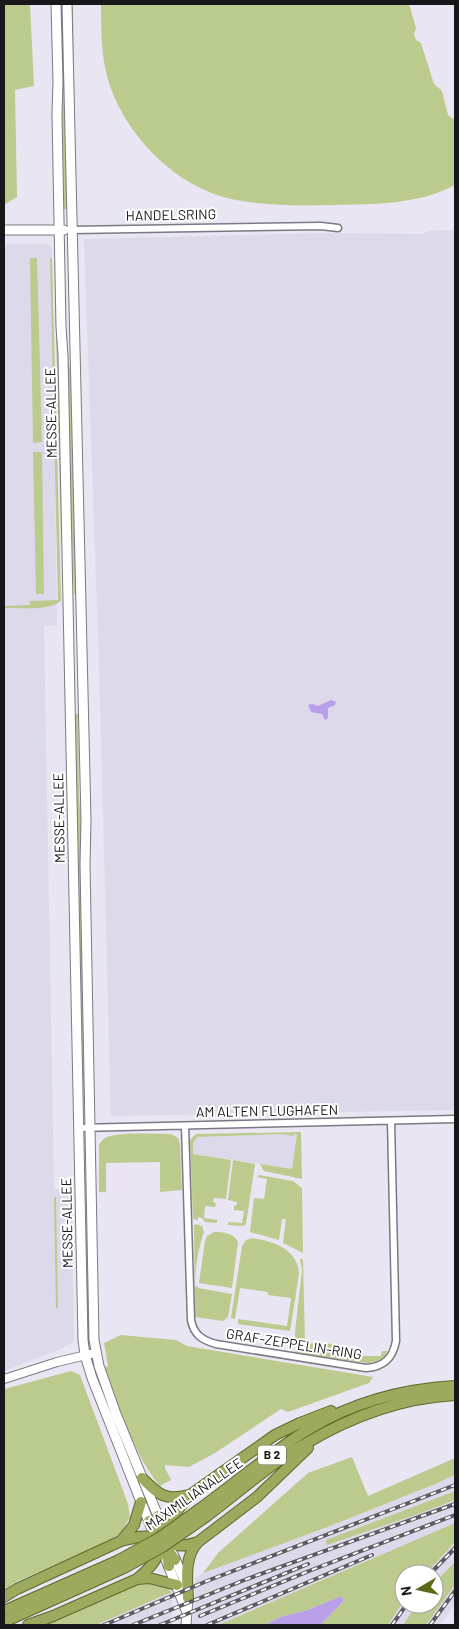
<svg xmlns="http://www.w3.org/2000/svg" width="459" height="1629" font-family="Barlow,sans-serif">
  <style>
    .built { fill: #ded8eb }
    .green { fill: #bbcb8d }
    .water { fill: #b99fe8 }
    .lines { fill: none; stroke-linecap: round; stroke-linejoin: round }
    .minor-casing { stroke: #7c7984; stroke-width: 9 }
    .tertiary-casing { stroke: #7c7984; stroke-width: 10 }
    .secondary-casing { stroke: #7c7984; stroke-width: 11 }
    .trunk-casing { stroke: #5d692b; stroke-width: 12 }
    .minor { stroke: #fff; stroke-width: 6 }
    .tertiary { stroke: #fff; stroke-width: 8 }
    .secondary { stroke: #fff; stroke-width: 9 }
    .trunk { stroke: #9baa5c; stroke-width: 10 }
    .rail-casing { stroke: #5d5b62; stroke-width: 4 }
    .rail { stroke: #fff; stroke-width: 2; stroke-dasharray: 5.5; stroke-linecap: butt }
    .trunk-bridge-casing { stroke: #5d692b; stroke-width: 12; stroke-linecap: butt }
    .trunk-bridge { stroke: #9baa5c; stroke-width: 10 }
    .labels { text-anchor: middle; stroke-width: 4; stroke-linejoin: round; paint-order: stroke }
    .shield { fill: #fff; stroke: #5d5c5f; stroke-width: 1 }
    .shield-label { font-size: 12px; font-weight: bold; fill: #17161a }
    .street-label { font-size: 14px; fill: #17161a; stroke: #fff }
  </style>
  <rect width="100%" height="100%" fill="#e9e5f2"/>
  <path class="built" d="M455 230V1110L111 1116 99 665 84 239 329 233 422 234 428 231Z
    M4 244H46L52 248 57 625 44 626 54 1189H71L74 1342 58 1350 4 1371Z
    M281 1134 293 1136 294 1134H297L292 1169 193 1154V1143L197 1137Z
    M455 1475V1491L326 1541 424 1512 455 1500V1523L218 1625H192L195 1603V1579L203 1573 325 1528 435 1484Z
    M455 1542V1562L434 1583V1574H426Z
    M455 1585V1604L440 1625H426Z
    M172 1592V1625H96L159 1598Z
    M404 1601V1604H417L403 1625H388Z"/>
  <path class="green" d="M4 4H30L34 86 15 90 17 197 4 205Z
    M59 4H64L68 209H64L63 153 60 124Z
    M70 4H73L76 208Z
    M101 4H409L416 28 414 34 416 40 421 43 434 84 442 91 448 115 455 120V185C417 205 375 204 333 205 299 206 264 206 231 199 177 187 128 138 110 86 101 60 101 31 101 4Z
    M54 248 56 255 63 507 61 539Z
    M30 258H37L42 442 33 443Z
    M50 258H52L61 601C49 611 19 608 4 608V606L30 605V601L58 600Z
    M64 329 65 330 71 380 75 562 78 594H74Z
    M33 452H42L44 594H36Z
    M73 714H78L79 797 82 827 86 1106H84L82 1048 80 1022Z
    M301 1132 302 1179 264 1171 260 1164 292 1169 297 1134H294V1136L281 1134 197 1137 193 1143V1154L231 1160 226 1199 214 1198 213 1201 216 1204 215 1207 205 1206 204 1218 217 1220V1223L205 1222 202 1218 198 1217V1220L193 1219 190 1142 191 1139 196 1134Z
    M171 1134 178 1138 180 1144 182 1190 160 1192V1162L106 1163V1192H99V1145C101 1141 103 1139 107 1137 122 1132 154 1134 171 1134Z
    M233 1160 255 1164 246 1224 243 1226 228 1225V1222L242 1223 244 1211 234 1210V1206L237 1205V1202L228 1200Z
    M259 1175 293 1181 302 1188 303 1253 283 1243 286 1219H282L279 1240 250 1232 254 1198 264 1199 267 1179 257 1177Z
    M54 1197H56L58 1308H56Z
    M196 1224 202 1226 204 1232C198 1249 195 1268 195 1286L197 1287 198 1285V1288L232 1294 228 1317 223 1321 195 1317 194 1225Z
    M214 1232C223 1232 234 1233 238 1242L232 1288 199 1283 205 1241 207 1236Z
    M252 1238C273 1241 298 1249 299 1274L290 1331 238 1324V1319L287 1326 291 1298 268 1295V1292L240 1288 235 1319 231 1318 242 1246 246 1240Z
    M300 1259H303L305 1343C315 1344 324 1343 334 1344 342 1346 353 1352 360 1352L361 1356H381L382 1351H387C385 1360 377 1363 369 1363L295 1353 296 1350 303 1351 295 1336V1332L302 1270Z
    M121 1335 176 1340 187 1346 373 1377 369 1383 288 1412 281 1409 215 1453 189 1467 165 1465V1468L171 1480 160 1486C136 1459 117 1402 103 1368L108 1366 104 1343Z
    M71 1371 80 1375 128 1504 130 1517 120 1534 106 1543 18 1581 4 1590V1389Z
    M352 1457 368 1496 455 1458V1475L435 1484 325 1528 203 1573 218 1553 308 1473Z
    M455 1491V1500L424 1512 327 1545 326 1540Z
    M455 1523V1542L426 1574H404V1601L388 1625H320L344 1601 341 1596 305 1611 280 1617 265 1625H218Z
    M455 1562V1585L426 1625H403L417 1604H434V1583Z
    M143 1582 161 1583 172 1592 96 1625H41Z"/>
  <path class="water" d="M331 700 336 702 335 705 328 708V718L325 720 322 714 311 712 308 705 312 704 318 706Z
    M341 1596 344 1601 320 1625H265L280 1617 305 1611Z"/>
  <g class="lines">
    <defs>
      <path id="minor" d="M72 230 321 226 338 228
        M185 1126 191 1320C194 1335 202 1340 216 1344L366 1368C384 1367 393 1358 396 1341L391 1121
        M79 1128 455 1119"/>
      <path id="tertiary" d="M4 1379 57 1362 95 1353"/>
      <path id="secondary" d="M56 4 58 82 57 115 61 327 63 355 83 1340 85 1355 92 1378 151 1527
        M67 4 86 821 85 864 94 1340 99 1366 116 1414 160 1521
        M4 230H64
        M173 1554 183 1577 188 1598 186 1625
        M166 1560 186 1610"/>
      <path id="trunk" d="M142 1478C159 1495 165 1501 189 1495
        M201 1508C237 1482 271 1452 309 1429 353 1402 404 1389 455 1386
        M207 1516C239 1492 270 1464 305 1444 350 1417 402 1398 455 1395
        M149 1521C163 1540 171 1552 198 1542
        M121 1541 134 1525 141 1502
        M169 1566 165 1546V1534L172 1517 190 1495 275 1435 300 1423 331 1411
        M137 1579 149 1578 177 1585
        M4 1597 17 1589 121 1541C153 1533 156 1533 175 1560
        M188 1598C187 1579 184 1557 198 1542L257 1497 308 1448
        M4 1611 119 1560
        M4 1622 124 1568
        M28 1625 53 1616 137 1579C162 1559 164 1547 158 1516"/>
    </defs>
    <use href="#minor" class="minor-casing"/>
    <use href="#tertiary" class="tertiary-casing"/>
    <use href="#secondary" class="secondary-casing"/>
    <use href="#trunk" class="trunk-casing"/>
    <use href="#minor" class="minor"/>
    <use href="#tertiary" class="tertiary"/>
    <use href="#secondary" class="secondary"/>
    <use href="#trunk" class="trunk"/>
    <defs>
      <path id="rail" d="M430 1574 455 1548
        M200 1616 309 1571 455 1515
        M104 1625 207 1581 455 1485
        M133 1625 247 1579 455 1504
        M160 1625 308 1564
        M207 1625 372 1555
        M392 1625 407 1604
        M430 1625 455 1591"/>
    </defs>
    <use href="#rail" class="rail-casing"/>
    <use href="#rail" class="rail"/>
    <defs>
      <path id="trunk-bridge" d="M119 1560 159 1538 201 1508
        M124 1568 164 1546 207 1516"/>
    </defs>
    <use href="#trunk-bridge" class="trunk-bridge-casing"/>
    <use href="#trunk-bridge" class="trunk-bridge"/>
  </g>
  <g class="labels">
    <rect class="shield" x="258" y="1445.5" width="28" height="19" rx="4"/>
    <g class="shield-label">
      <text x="272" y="1459">B 2</text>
    </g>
    <g class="street-label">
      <text transform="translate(171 215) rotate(-1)" y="5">HANDELSRING</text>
      <text transform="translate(51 413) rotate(-91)" y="5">MESSE-ALLEE</text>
      <text transform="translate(59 818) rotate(-91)" y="5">MESSE-ALLEE</text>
      <text transform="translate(267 1111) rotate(-1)" y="5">AM ALTEN FLUGHAFEN</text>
      <text transform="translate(67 1223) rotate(-91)" y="5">MESSE-ALLEE</text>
      <text transform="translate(294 1344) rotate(9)" y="5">GRAF-ZEPPELIN-RING</text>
      <text transform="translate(194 1494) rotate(-35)" y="5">MAXIMILIANALLEE</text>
    </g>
  </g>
  <rect width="459" height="1629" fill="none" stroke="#17161a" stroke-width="10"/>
  <g transform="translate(419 1589) rotate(261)"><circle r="24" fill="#ffffff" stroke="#a2a2a3"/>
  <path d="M0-4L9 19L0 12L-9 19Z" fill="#5b6a14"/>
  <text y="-8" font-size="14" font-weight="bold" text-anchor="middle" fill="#17161a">N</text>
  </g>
</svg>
